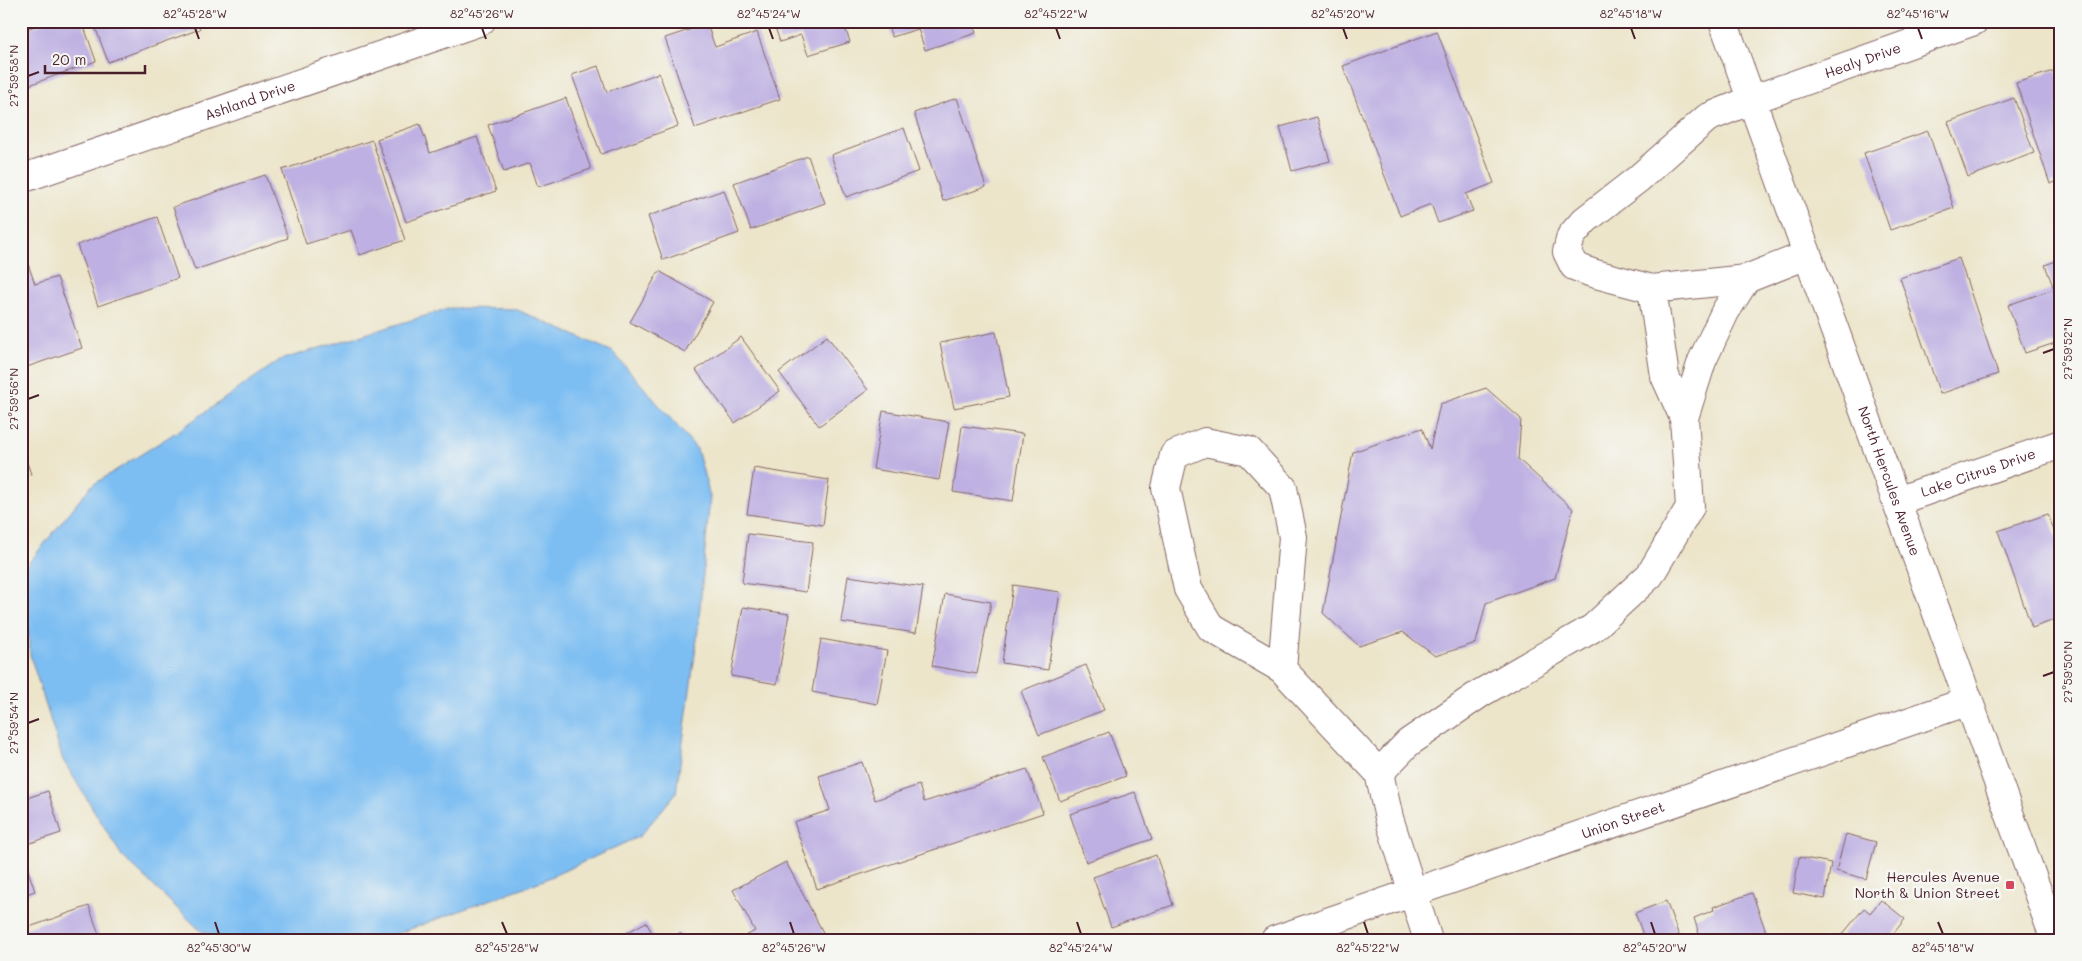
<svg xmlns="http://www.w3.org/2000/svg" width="2082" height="961" font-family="Mali,sans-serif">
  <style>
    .water { fill: #7dbef2; stroke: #646e8e }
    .building { fill: #beb0e2 }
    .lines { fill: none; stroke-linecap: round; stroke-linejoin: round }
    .minor-casing { stroke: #836463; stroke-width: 30 }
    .minor { stroke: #fff; stroke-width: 28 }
    .ticks { fill: none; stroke: #4a1f2b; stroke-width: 2 }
    .poi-dot { fill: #d1495b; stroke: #f6f6f2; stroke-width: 2 }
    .labels { text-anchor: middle; stroke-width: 5; stroke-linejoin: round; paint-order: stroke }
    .street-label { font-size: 14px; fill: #4a1f2b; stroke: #f6f6f2 }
    .poi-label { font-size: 14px; fill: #4a1f2b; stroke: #f6f6f2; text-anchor: end }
    .neatline { fill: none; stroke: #4a1f2b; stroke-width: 2 }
    .ticks-label { font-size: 12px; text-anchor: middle; fill: #4a1f2b }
  </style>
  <rect width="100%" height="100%" fill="#f6f6f2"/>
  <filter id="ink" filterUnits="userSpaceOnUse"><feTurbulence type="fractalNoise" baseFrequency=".02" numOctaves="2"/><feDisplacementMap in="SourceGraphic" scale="10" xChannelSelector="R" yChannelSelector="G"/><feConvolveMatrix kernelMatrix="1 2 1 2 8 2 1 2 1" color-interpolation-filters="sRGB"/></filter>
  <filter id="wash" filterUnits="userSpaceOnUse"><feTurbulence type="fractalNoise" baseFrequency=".0096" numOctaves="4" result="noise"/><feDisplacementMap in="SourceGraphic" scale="20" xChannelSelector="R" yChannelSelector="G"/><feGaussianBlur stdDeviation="1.12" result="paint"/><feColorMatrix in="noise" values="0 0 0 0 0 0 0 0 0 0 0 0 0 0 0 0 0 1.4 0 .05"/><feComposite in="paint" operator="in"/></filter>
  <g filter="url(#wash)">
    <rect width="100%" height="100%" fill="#ece5ca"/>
    <path class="water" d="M451 308 515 309 613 352 697 449 710 497 697 639 676 793 640 836 544 880 383 939 229 940 201 931 122 856 63 760 30 655 23 570 91 486 178 431 280 360Z"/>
    <g id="blocks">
      <path class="building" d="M49 21H82L96 61 21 88V31Z
        M93 21H197L200 29 108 62Z
        M210 21H226V22L212 27Z
        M773 21H843L850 42 808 55 801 35 780 42Z
        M886 21H972L976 33 925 50 918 29 892 37Z
        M707 24 715 47 757 32 780 99 695 128 665 38Z
        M1437 31 1494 183 1466 194 1473 211 1438 223 1431 204 1400 216 1343 66Z
        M598 66 607 92 659 73 678 126 601 154 572 75Z
        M2056 70 2061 84V180L2050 184 2016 83Z
        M566 98 591 169 538 187 530 163 504 172 488 125Z
        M957 98 986 187 943 201 914 113Z
        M2014 98 2034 153 1968 177 1948 122Z
        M1317 117 1330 161 1292 171 1280 127Z
        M420 124 430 153 477 137 496 191 406 222 377 139Z
        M904 128 919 171 846 197 831 155Z
        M1928 131 1954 208 1890 230 1864 153Z
        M372 140 405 240 360 255 351 230 306 244 282 170Z
        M808 156 825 203 751 230 734 183Z
        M265 175 288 238 195 270 173 207Z
        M724 190 739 233 663 260 648 216Z
        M157 217 178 278 98 306 77 245Z
        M1959 258 1998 374 1940 394 1900 278Z
        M2061 259V341L2025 353 2008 305 2054 289 2045 265Z
        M27 261 35 284 57 277 82 348 21 369V263Z
        M659 271 713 302 685 352 630 322Z
        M996 332 1009 397 954 408 940 343Z
        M827 336 868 390 819 426 779 372Z
        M741 337 780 391 735 423 696 370Z
        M1486 388 1521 419 1518 459 1573 509 1555 578 1486 603 1476 643 1435 656 1403 632 1359 646 1323 613 1353 452 1422 428 1430 449 1440 404Z
        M883 411 949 422 939 480 873 469Z
        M962 426 1023 434 1013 501 953 492Z
        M21 446 31 474 21 477Z
        M754 468 829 480 823 525 747 514Z
        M2048 514 2061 550 2060 629 2057 619 2032 628 1998 531Z
        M748 534 813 542 806 592 742 583Z
        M848 576 923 587 916 633 841 622Z
        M1013 585 1060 592 1048 670 1002 663Z
        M945 594 991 602 977 674 932 666Z
        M743 607 789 614 777 684 731 676Z
        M821 639 887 651 877 704 812 692Z
        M1086 665 1104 710 1039 735 1021 691Z
        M1109 732 1126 776 1060 801 1043 757Z
        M862 762 875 800 919 785 924 802 1027 769 1043 813 817 889 794 822 830 810 819 776Z
        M48 791 61 833 21 846V800Z
        M1135 792 1152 839 1086 862 1070 814Z
        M1846 834 1876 842 1866 879 1836 871Z
        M21 850 35 891 21 896Z
        M1156 855 1173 905 1111 927 1093 877Z
        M1799 857 1831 863 1825 899 1793 893Z
        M786 862 827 940H738L755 931 733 890Z
        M1752 893 1769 940H1687V938L1699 934 1694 918 1714 910 1713 907Z
        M1881 900 1905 919 1893 934 1900 940H1838L1864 908 1870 913Z
        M1666 901 1679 936 1667 940H1645L1635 913Z
        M89 906 101 940H21V930Z
        M646 922 656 940H614Z
        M680 933 684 940H667Z"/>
    </g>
  </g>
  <g filter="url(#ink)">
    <use href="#blocks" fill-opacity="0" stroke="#836463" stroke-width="1"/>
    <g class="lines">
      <defs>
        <g id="minor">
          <path id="s1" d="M1723 21 2055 940"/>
          <path id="s2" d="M21 179 481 21"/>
          <path id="s3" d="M1807 255 1746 279 1652 289 1592 273 1574 266 1567 252 1571 236 1585 220 1638 179 1707 118 1751 100 1974 21"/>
          <path d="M1652 289 1665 376 1684 418"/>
          <path id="s4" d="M1897 501 2061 444"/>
          <path d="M1282 669 1293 537 1283 488 1249 451 1205 442 1174 455 1166 488 1188 589 1211 628 1282 669 1379 773"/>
          <path id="s5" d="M1275 940 1969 701"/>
          <path d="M1428 940 1389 818 1379 773 1408 743 1481 693 1593 628 1650 575 1690 507 1684 418 1702 361 1725 312 1746 279"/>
        </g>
      </defs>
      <use href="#minor" class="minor-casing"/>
      <use href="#minor" class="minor"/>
    </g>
  </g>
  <path class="ticks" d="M195 28 199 39M482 28 486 39M769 28 773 39M1056 28 1060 39M1343 28 1347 39M1631 28 1635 39M1918 28 1922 39M28 76 39 72M2043 353 2054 349M28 399 39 395M2043 676 2054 672M28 723 39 719M215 922 219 934M502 922 507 934M790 922 794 934M1077 922 1081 934M1364 922 1368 934M1651 922 1655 934M1938 922 1943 934"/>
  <rect class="poi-dot" x="2005" y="880" width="10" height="10" rx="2.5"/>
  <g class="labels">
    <g class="street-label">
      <text dy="5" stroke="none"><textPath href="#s3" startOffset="620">Healy Drive</textPath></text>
      <text dy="5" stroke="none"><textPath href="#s2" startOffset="242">Ashland Drive</textPath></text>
      <text dy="5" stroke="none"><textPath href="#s4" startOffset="86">Lake Citrus Drive</textPath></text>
      <text dy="5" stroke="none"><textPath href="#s1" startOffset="489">North Hercules Avenue</textPath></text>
      <text dy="5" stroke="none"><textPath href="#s5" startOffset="368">Union Street</textPath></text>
    </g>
    <g class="poi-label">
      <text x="2000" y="882">Hercules Avenue<tspan x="2000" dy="16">North &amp; Union Street</tspan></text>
    </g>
  </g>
  <rect width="2082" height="961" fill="none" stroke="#f6f6f2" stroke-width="55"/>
  <path d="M45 65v8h100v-8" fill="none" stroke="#4a1f2b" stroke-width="2.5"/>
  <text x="52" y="65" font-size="15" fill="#4a1f2b" stroke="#f6f6f2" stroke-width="4" paint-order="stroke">20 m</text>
  <rect x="28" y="28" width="2026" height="906" class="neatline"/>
  <g class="ticks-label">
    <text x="195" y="18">82°45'28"W</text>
    <text x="482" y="18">82°45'26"W</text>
    <text x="769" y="18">82°45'24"W</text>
    <text x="1056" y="18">82°45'22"W</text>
    <text x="1343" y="18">82°45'20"W</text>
    <text x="1631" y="18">82°45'18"W</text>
    <text x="1918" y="18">82°45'16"W</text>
    <text transform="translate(14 76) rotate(-90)" y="4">27°59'58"N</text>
    <text transform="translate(2068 349) rotate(-90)" y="4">27°59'52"N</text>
    <text transform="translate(14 399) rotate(-90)" y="4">27°59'56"N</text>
    <text transform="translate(2068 672) rotate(-90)" y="4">27°59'50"N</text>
    <text transform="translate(14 723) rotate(-90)" y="4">27°59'54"N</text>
    <text x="219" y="952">82°45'30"W</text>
    <text x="507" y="952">82°45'28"W</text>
    <text x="794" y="952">82°45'26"W</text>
    <text x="1081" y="952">82°45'24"W</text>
    <text x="1368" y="952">82°45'22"W</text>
    <text x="1655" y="952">82°45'20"W</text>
    <text x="1943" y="952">82°45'18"W</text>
  </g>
</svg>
